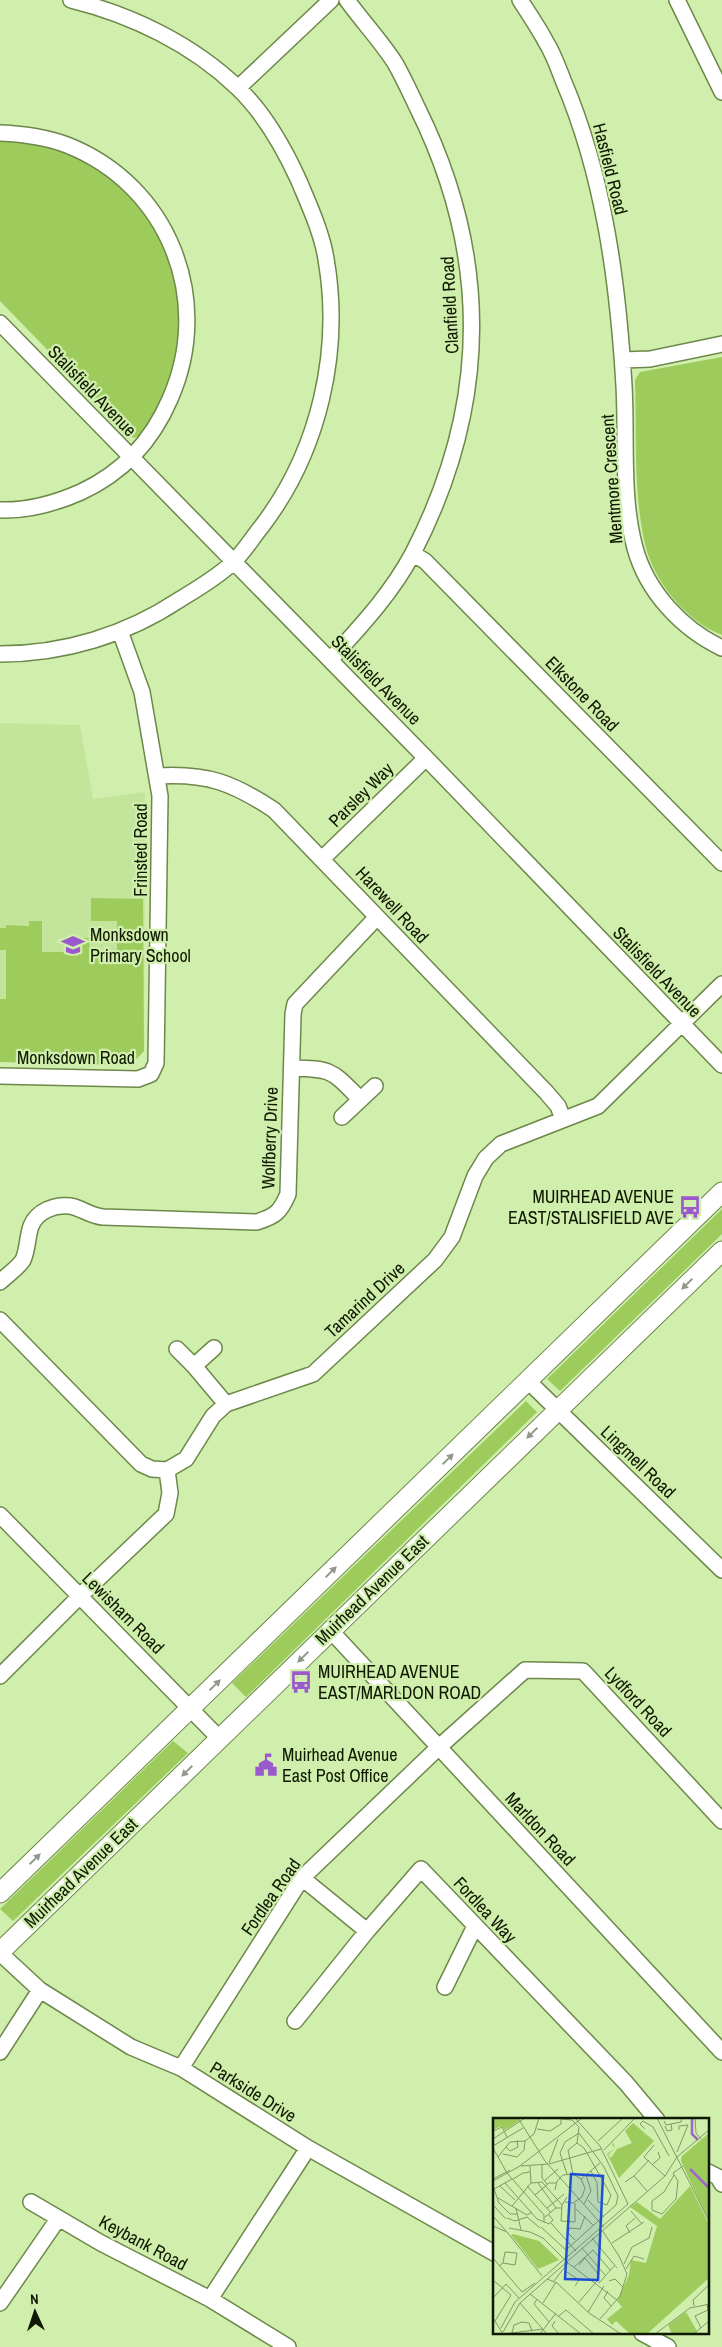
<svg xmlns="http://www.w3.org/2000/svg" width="722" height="2347" font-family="'Archivo Narrow',sans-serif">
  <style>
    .built { fill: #c3e59b }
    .green { fill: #9dcc5d }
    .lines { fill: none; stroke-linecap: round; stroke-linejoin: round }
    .minor-casing { stroke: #6d884a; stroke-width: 18 }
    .tertiary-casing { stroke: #6d884a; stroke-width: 21 }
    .minor { stroke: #fff; stroke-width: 15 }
    .tertiary { stroke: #fff; stroke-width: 19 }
    .oneway { fill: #93988d }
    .labels { text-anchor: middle; stroke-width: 4.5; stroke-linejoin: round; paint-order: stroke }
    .street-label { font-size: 18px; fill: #0f1902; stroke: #d0eeac }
    .poi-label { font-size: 18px; fill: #0f1902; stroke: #d0eeac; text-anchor: start }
    .inset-river { fill: none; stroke: #9f65cc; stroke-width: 2.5 }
    .inset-road { fill: none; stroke: #839968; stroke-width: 1 }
    .view { fill: #1d4ed8; fill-opacity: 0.15; stroke: #1d4ed8; stroke-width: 2.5 }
    .inset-edge { fill: none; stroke: #0f1902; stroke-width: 2.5 }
  </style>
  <rect width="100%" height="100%" fill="#d0eeac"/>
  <path class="built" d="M0 723 80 725 93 799 145 792 144 1051 131 1064 0 1062Z"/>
  <path class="green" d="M0 140C156 145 231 312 140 436L133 438 0 301Z
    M722 357V635C686 621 654 582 645 544 633 492 637 434 635 380L640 372Z
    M91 898 143 899 144 1051 131 1065 0 1062V999H6V950H0V928H6V925L29 926V921H42V952H69V938H89L90 953H117V921H91Z
    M722 1209V1234L560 1391 547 1379Z
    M526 1401 537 1412 246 1697 232 1683Z
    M173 1741 188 1753 13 1921 0 1909Z"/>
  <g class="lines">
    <defs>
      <path id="minor" d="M520 0C529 14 538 27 546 42 553 53 558 67 563 80 604 176 618 282 624 386 627 439 621 497 635 548 647 592 682 629 722 648
        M677 0 722 92
        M238 88 331 0
        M0 133C23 134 46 137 67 145 169 185 214 300 170 399 152 441 122 473 81 492 56 503 27 511 0 510
        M0 323 426 758 722 1065
        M623 360 650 359 722 344
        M413 554 425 561 722 863
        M0 654C64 654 126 635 179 600 197 589 216 578 231 564 243 554 252 538 262 526 319 451 342 352 326 259 322 233 309 205 299 181 284 148 264 113 238 88 192 44 132 15 71 0
        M330 660C360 627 392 593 413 553 490 404 491 256 417 107 410 92 403 77 395 63 381 41 362 21 347 0
        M157 776C208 773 233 783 274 810L546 1092 558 1106 563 1119
        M323 858 426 758
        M292 1068C333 1069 331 1070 360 1099
        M0 1076 138 1079 151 1074 156 1063 160 796 142 692 120 631
        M342 1117 375 1086
        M0 1282C7 1275 18 1268 23 1260 28 1249 27 1237 31 1226 37 1211 55 1204 70 1206 82 1208 90 1216 103 1217L257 1222C275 1216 280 1213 288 1194L293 1014 295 1004 376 918
        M0 1320 141 1464 152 1469 167 1470
        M177 1349 194 1366 226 1404
        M194 1366 214 1348
        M528 1381 722 1570
        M0 1515 220 1739
        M331 1631 722 2052
        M0 1676 80 1596 166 1514 170 1493 167 1470 186 1459 213 1416 226 1404 313 1374 435 1260 452 1237 475 1176 486 1158 501 1144 598 1106 722 984
        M302 1878 367 1931
        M0 1953 40 1990 131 2047 181 2068 308 2148 494 2253
        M445 1987 475 1926
        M295 2021 367 1931 421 1869 626 2083 657 2120
        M0 2052 40 1990
        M181 2068 302 1878 439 1747 525 1670 583 1671 722 1821
        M708 2172 718 2177 722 2184
        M31 2202 101 2243 210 2299 288 2347
        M210 2299 308 2148
        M0 2303 58 2219
        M642 2333 668 2347"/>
      <path id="tertiary" d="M0 1893 722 1192
        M0 1952 722 1251"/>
    </defs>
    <use href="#minor" class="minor-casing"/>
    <use href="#tertiary" class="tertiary-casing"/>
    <use href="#minor" class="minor"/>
    <use href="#tertiary" class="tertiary"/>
  </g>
  <defs><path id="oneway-solid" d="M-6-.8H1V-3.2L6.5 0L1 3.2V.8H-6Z" transform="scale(1.25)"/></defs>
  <g class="oneway">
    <use href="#oneway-solid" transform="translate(687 1284) rotate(136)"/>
    <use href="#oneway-solid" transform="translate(532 1433) rotate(136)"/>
    <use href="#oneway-solid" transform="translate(448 1459) rotate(-44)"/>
    <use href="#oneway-solid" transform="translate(331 1572) rotate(-44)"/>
    <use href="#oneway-solid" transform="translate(303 1657) rotate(136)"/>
    <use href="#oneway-solid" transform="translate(215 1685) rotate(-44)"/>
    <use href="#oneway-solid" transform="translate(187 1771) rotate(136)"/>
    <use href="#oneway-solid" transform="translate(35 1859) rotate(-44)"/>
  </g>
  <defs>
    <symbol id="school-bare" viewBox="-9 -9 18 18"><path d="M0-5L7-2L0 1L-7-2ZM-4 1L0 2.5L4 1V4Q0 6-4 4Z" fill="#9c59ce" stroke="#d0eeac" stroke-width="2.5" paint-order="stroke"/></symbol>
    <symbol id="bus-bare" viewBox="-9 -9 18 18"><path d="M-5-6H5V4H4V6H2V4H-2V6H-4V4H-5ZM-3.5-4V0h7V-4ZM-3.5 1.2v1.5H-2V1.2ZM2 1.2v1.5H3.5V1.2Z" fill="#9c59ce" stroke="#d0eeac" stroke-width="2.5" paint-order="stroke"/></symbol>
    <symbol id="civic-bare" viewBox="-9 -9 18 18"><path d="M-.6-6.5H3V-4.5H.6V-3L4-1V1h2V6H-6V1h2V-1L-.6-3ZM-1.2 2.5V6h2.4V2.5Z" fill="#9c59ce" stroke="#d0eeac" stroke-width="2.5" paint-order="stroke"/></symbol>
  </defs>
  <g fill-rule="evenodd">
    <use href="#school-bare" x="57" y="929" width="32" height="32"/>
    <use href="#bus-bare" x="674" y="1191" width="32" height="32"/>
    <use href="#bus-bare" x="285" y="1666" width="32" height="32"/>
    <use href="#civic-bare" x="250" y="1749" width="32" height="32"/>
  </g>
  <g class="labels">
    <g class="street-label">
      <text transform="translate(610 169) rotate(76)" y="6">Hasfield Road</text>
      <text transform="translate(450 305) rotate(-93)" y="6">Clanfield Road</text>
      <text transform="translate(92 391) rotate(46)" y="6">Stalisfield Avenue</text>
      <text transform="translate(612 479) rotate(-94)" y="6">Mentmore Crescent</text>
      <text transform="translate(376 680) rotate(45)" y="6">Stalisfield Avenue</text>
      <text transform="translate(582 694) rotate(46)" y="6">Elkstone Road</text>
      <text transform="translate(361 795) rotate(-45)" y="6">Parsley Way</text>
      <text transform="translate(141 850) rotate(-90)" y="6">Frinsted Road</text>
      <text transform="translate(392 905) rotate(47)" y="6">Harewell Road</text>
      <text transform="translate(657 972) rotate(46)" y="6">Stalisfield Avenue</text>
      <text x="76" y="1064">Monksdown Road</text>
      <text transform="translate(270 1138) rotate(-88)" y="6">Wolfberry Drive</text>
      <text transform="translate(365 1300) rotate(-43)" y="6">Tamarind Drive</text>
      <text transform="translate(638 1462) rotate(44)" y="6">Lingmell Road</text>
      <text transform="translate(372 1590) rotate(-44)" y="6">Muirhead Avenue East</text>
      <text transform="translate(123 1613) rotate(45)" y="6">Lewisham Road</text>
      <text transform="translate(638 1702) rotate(47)" y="6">Lydford Road</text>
      <text transform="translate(540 1829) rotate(47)" y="6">Marldon Road</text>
      <text transform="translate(81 1873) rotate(-44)" y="6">Muirhead Avenue East</text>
      <text transform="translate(271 1897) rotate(-55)" y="6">Fordlea Road</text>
      <text transform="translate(485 1910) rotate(47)" y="6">Fordlea Way</text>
      <text transform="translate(253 2092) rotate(32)" y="6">Parkside Drive</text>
      <text transform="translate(143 2243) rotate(28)" y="6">Keybank Road</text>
    </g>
    <g class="poi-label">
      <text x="90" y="941">Monksdown<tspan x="90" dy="21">Primary School</tspan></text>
      <text x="674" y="1203" text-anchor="end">MUIRHEAD AVENUE<tspan x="674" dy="21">EAST/STALISFIELD AVE</tspan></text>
      <text x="318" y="1678">MUIRHEAD AVENUE<tspan x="318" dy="21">EAST/MARLDON ROAD</tspan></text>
      <text x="282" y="1761">Muirhead Avenue<tspan x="282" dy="21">East Post Office</tspan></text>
    </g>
  </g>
  <g transform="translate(493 2118)">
    <rect width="216" height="216" fill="#d0eeac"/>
    <path d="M0 0H24L26 3 12 12 8 8 0 12ZM140 5 161 23 126 60 114 36 122 30 119 27 120 24 122 30 115 37 118 40 124 31 139 25 132 13ZM216 15V104L188 43 189 38ZM197 68 216 106V160L154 216H137L123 203 119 207 114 201 129 189 124 183 136 157 138 142 153 145 164 108 137 89 144 84 167 101ZM20 116 46 123 66 142 45 151 18 117ZM193 194 204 213 201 216H179L175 207Z" fill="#9dcc5d"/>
    <path class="inset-river" d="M199 0V16L205 22M197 51 216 70"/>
    <path class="inset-road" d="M25 0 52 43 111 109M60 0 79 2 86 9 84 25M82 0 107 28 135 86M164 0 217 105M202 0 203 15 208 21M171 3 173 7 188 4 189 0M172 8 174 13 179 12 178 6M44 11 57 13 68 6V1M152 11 147 6 150 3 160 9 176 38M0 13 9 9 14 19M0 21 32 0M105 23 130 0M161 27 151 39 172 58M0 28 30 10M13 29 17 33 25 29 24 22M0 30 14 55 51 97V104M111 32 142 0M184 34 195 7 186 8V12M10 36 24 39 31 32 32 23M5 39 17 24 32 23 41 16 46 0M56 45 65 21M56 46 108 31M160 46 167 40 165 34M49 47V60L54 66M28 48 55 46M37 48 38 65M80 56 75 32 84 25 91 30 118 77 114 87 105 84 104 65 98 53M181 57 171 74 159 83V92L169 96 183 81 185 63 180 55 190 48M141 58 156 42M0 61 17 52M20 61 30 55 37 54M88 61 107 45M0 63 27 48 89 0M51 63 65 51M132 64 141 58 154 73M12 65 44 101 56 106 60 102 56 97M45 65 63 90M7 68 22 82M34 68 58 95M1 71 6 85 17 96H24M1 71 19 61M62 72 64 63 70 57 80 56 88 61 92 70 89 79 80 85 72 84M42 77 56 65H63M74 79 69 87 68 103 82 104V85M5 80 34 97 39 94M95 82 111 99M91 86 98 73 93 57M0 87 13 101M19 88 38 65 49 64 69 87M23 90 28 112M54 90 71 76M83 91 100 107M138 93 149 106M0 98 13 113M52 99 63 90H69M14 100 22 103 34 99 47 110M57 104 83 133M0 108 14 114 49 158M48 109 73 132 123 87 125 78 111 49 86 15 72 24 67 35 74 56M16 110 37 114 50 120 75 145 124 182M137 115 133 108 142 100M99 120 124 150M82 122 74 114 77 110 87 111 92 98M119 125 151 104M89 130 112 157M0 140 29 174 42 165M131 146 139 129 156 120 159 109M86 147 92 140 106 157M6 148 10 145 12 134 24 135 22 147 10 145M81 149 100 132 117 152M133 151 141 138 151 141M74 154 86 162 82 168M54 161 64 165 96 195 128 216M0 162 18 177 2 203M61 163 75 145M116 163 122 161 130 169M106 165 121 148M115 173 111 180 118 188M37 176 88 216M0 180 13 166 26 180M44 181 41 186 56 204M86 184 104 163M27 185 54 216M50 185 63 164M201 188 200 182 217 166M95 194 111 168M66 198 73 192 101 216M0 200 10 216M107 201 127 178 134 156 126 138 109 112M62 203 59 208 66 216M8 210 22 184 135 86M208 210 202 198 215 192 214 186M10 214 27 185 172 58 184 39 217 11M19 215 21 207 29 204 36 205 39 213M11 216 50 211M47 216 63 195M162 216 197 190 217 186M201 216 217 202"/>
    <path class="view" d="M78 56 110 58 105 162 72 161Z"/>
    <rect width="216" height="216" class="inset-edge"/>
  </g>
  <g transform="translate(35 2312) rotate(357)" stroke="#d0eeac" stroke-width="4" paint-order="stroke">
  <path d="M0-4L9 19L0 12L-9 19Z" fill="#0f1902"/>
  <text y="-8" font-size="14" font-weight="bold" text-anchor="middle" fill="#0f1902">N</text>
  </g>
</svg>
